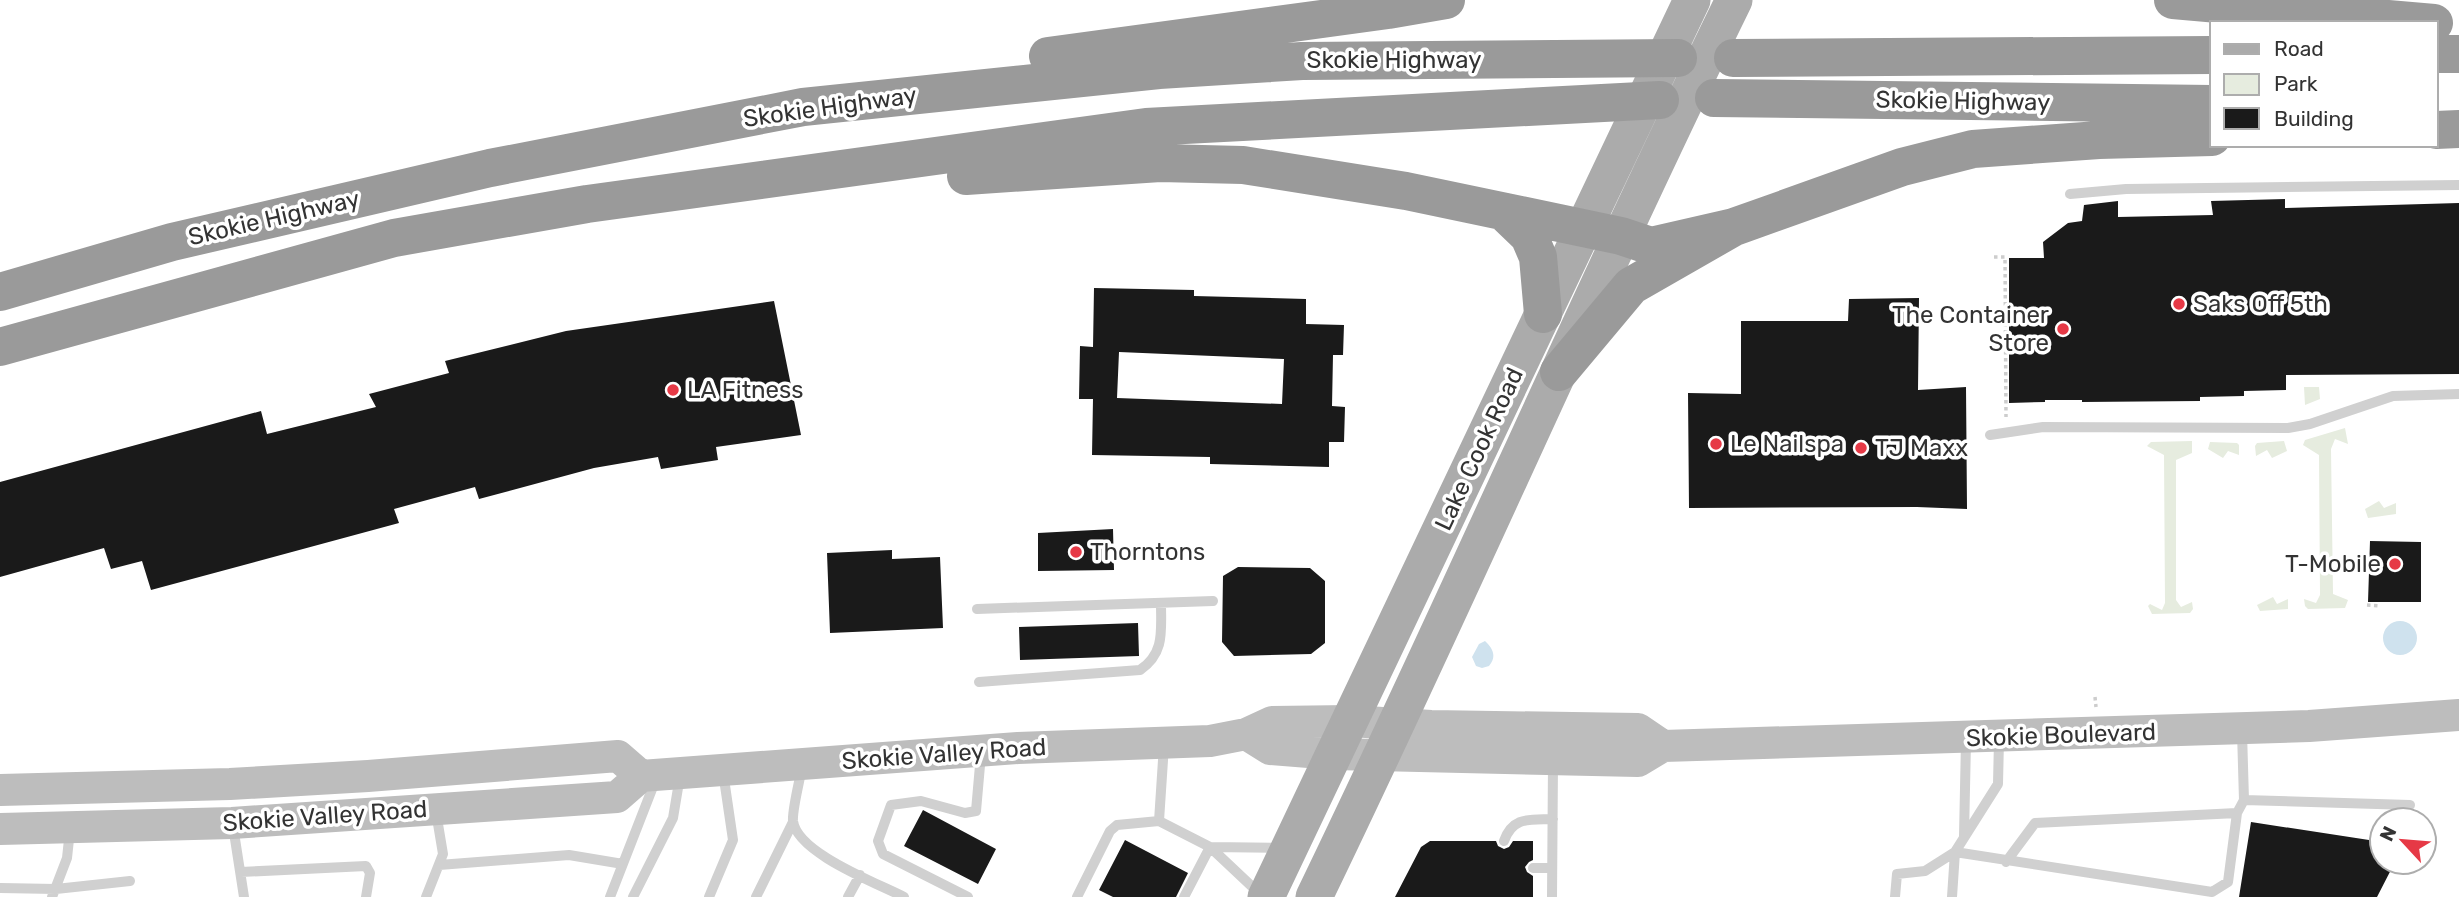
<svg xmlns="http://www.w3.org/2000/svg" width="2459" height="897" font-family="Rubik,sans-serif">
  <style>
    .green { fill: #e6ecdf }
    .water { fill: #cfe2ee }
    .building { fill: #1a1a1a; fill-rule: evenodd }
    .lines { fill: none; stroke-linecap: round; stroke-linejoin: round }
    .path { stroke: #cdcdcd; stroke-width: 3.5; stroke-dasharray: 3.5 3.5; stroke-linecap: butt }
    .service { stroke: #d0d0d0; stroke-width: 10 }
    .secondary { stroke: #bdbdbd; stroke-width: 32 }
    .primary { stroke: #ababab; stroke-width: 37 }
    .motorway { stroke: #9a9a9a; stroke-width: 38 }
    .poi-dot { fill: #e63946; stroke: #fff; stroke-width: 2.5 }
    .labels { text-anchor: middle; stroke-width: 7; stroke-linejoin: round; paint-order: stroke }
    .street-label { font-size: 24px; fill: #333; stroke: #fff }
    .poi-label { font-size: 24px; fill: #333; stroke: #fff; text-anchor: start }
  </style>
  <rect width="100%" height="100%" fill="#fff"/>
  <path class="green" d="M2304 387H2319L2320 399 2305 405Z
    M2345 428 2348 444 2335 439 2331 449 2333 594 2348 600 2345 608 2308 609 2305 606 2304 599 2316 603 2320 595 2319 455 2303 445 2305 440Z
    M2192 441V453L2176 460V600L2181 607 2192 602 2193 609 2190 613 2152 614 2148 606 2150 604 2162 610 2165 603 2164 455 2147 446 2151 442Z
    M2284 441 2287 451 2272 458 2267 450 2256 456 2255 446 2257 443Z
    M2210 442 2237 443 2239 445V455L2228 451 2223 458 2208 449Z
    M2379 501 2384 508 2396 503V514L2368 518 2365 509Z
    M2273 597 2277 604 2288 599V609L2260 611 2257 605Z"/>
  <path class="water" d="M2383 638a17 17 0 1 1 34 0a17 17 0 1 1-34 0Z
    M1485 641C1493 648 1497 657 1489 666L1482 668 1476 666 1472 657 1479 644Z"/>
  <path class="building" d="M2285 199V208L2459 203V374L2286 375V390L2244 391V396L2200 397V401L2082 402V400H2045V402L2009 403V258H2044L2043 242 2068 223 2082 221 2084 205 2118 201V217L2213 215 2211 201Z
    M1094 288 1194 290V296L1306 299V324L1344 325 1343 355H1333L1332 406 1345 407 1344 442H1329V467L1210 464V457L1092 455 1093 399H1079L1080 346 1093 347ZM1119 352 1284 359 1282 404 1117 398Z
    M1919 298 1918 390 1966 387 1967 509 1917 507 1689 508 1688 393 1741 394V321H1848L1849 299Z
    M774 301 801 435 716 447 718 460 661 469 658 457 594 468 479 499 475 487 394 509 399 523 151 590 142 561 111 569 104 548 0 577V482L261 411 267 434 376 407 369 394 449 373 445 361 566 331Z
    M1113 529 1114 570 1038 571V533Z
    M2370 541 2421 542V602H2368Z
    M892 550V559L940 557 943 628 830 633 827 553Z
    M1238 567 1310 568 1325 581V643L1311 654 1234 656 1222 642 1223 576Z
    M1138 623 1139 656 1020 660 1019 627Z
    M923 810 996 849 978 884 904 846Z
    M2251 822 2382 842V862H2395L2377 897H2239Z
    M1125 840 1188 873 1176 897H1113L1099 890Z
    M1430 841H1496L1498 846 1504 849 1509 847 1513 841H1533V860L1529 862 1525 867 1527 872 1533 876V897H1395L1421 847Z"/>
  <g class="lines">
    <path class="path" d="M1994 257H2005L2006 417
      M2367 605 2381 606
      M2095 697 2096 707"/>
    <path class="service" d="M2070 194 2126 189 2459 185
      M1990 435 2043 427 2288 428 2310 424 2393 396 2459 394
      M977 609 1213 601
      M979 682 1140 670C1165 653 1161 631 1161 603
      M2242 732 2244 800
      M802 767C800 779 792 810 793 821 797 853 877 883 904 897
      M1159 821 1164 745
      M233 826 244 897
      M1964 836 1966 741
      M1504 841C1513 816 1530 820 1553 819
      M1210 847 1283 848
      M1210 847 1262 896
      M2006 862 2035 823 2237 813
      M439 865 569 855 623 864
      M1533 868H1552
      M241 872 366 866 370 873 366 897
      M0 888 56 889 130 881
      M52 897 67 858 70 830
      M426 897 443 854 436 812
      M610 897 656 779
      M633 897 673 818 680 776
      M709 897 733 840 723 772
      M756 897 793 822
      M848 897 860 875
      M968 897 883 854 878 841 891 805 921 801 965 813 976 811 981 754
      M1077 897 1110 831 1117 825 1159 821 1210 847 1184 897
      M1552 897 1553 763
      M1895 897 1897 874 1925 871 1955 852 1998 784 1999 740
      M1952 897 1955 852 2212 892 2228 882 2237 813 2244 800 2410 805"/>
    <path class="secondary" d="M1246 734 1270 749 1334 754 1638 761 1663 746 2309 726 2459 715
      M0 790 230 784 368 776 618 756 641 776
      M0 829 232 823 617 797 641 776 1018 748 1210 741 1246 734 1272 722 1350 721 1431 726 1638 729 1663 746"/>
    <path class="primary" d="M1266 897 1692 0
      M1314 897C1458 600 1589 296 1734 0"/>
    <path class="motorway" d="M2173 0 2434 23
      M2436 54H2459
      M1048 56 1388 10 1446 0
      M1733 58 2212 55
      M1714 98 2212 104
      M2436 130 2459 129
      M966 176 1160 163 1243 165 1406 191 1621 236 1651 246 1734 227
      M1504 212 1529 236 1538 257 1543 314
      M0 292 172 242 490 168 803 107 1159 70 1302 61 1678 58
      M0 347 394 238 587 204 1146 127 1660 100
      M1559 372 1631 286 1734 227 1902 167 1973 149 2099 140 2212 137"/>
  </g>
  <g class="poi-dot">
    <circle cx="2179" cy="304" r="7"/>
    <circle cx="2063" cy="329" r="7"/>
    <circle cx="673" cy="390" r="7"/>
    <circle cx="1716" cy="444" r="7"/>
    <circle cx="1861" cy="448" r="7"/>
    <circle cx="1076" cy="552" r="7"/>
    <circle cx="2395" cy="564" r="7"/>
  </g>
  <g class="labels">
    <g class="street-label">
      <text x="1394" y="68">Skokie Highway</text>
      <text transform="translate(1963 101) rotate(1)" y="8">Skokie Highway</text>
      <text transform="translate(830 107) rotate(-8)" y="8">Skokie Highway</text>
      <text transform="translate(274 218) rotate(-13)" y="8">Skokie Highway</text>
      <text transform="translate(1479 449) rotate(-65)" y="8">Lake Cook Road</text>
      <text transform="translate(2061 735) rotate(-2)" y="8">Skokie Boulevard</text>
      <text transform="translate(944 754) rotate(-4)" y="8">Skokie Valley Road</text>
      <text transform="translate(325 816) rotate(-4)" y="8">Skokie Valley Road</text>
    </g>
    <g class="poi-label">
      <text x="2193" y="312">Saks Off 5th</text>
      <text x="2049" y="323" text-anchor="end">The Container<tspan x="2049" dy="28">Store</tspan></text>
      <text x="687" y="398">LA Fitness</text>
      <text x="1730" y="452">Le Nailspa</text>
      <text x="1875" y="456">TJ Maxx</text>
      <text x="1090" y="560">Thorntons</text>
      <text x="2381" y="572" text-anchor="end">T-Mobile</text>
    </g>
  </g>
  <rect x="2210" y="21" width="228" height="126" fill="#ffffff" stroke="#adadad" stroke-width="2"/>
  <rect x="2224" y="44" width="35" height="10" fill="#ababab" stroke="#adadad" stroke-width="2"/>
  <text x="2274" y="56" font-size="21" fill="#333333">Road</text>
  <rect x="2224" y="74" width="35" height="21" fill="#e6ecdf" stroke="#adadad" stroke-width="2"/>
  <text x="2274" y="91" font-size="21" fill="#333333">Park</text>
  <rect x="2224" y="108" width="35" height="21" fill="#1a1a1a" stroke="#adadad" stroke-width="2"/>
  <text x="2274" y="126" font-size="21" fill="#333333">Building</text>
  <g transform="translate(2403 841) rotate(296)"><circle r="33" fill="#ffffff" stroke="#adadad" stroke-width="2"/>
  <path d="M0-5L12 26L0 18L-12 26Z" fill="#e63946"/>
  <text y="-10" font-size="19" font-weight="bold" text-anchor="middle" fill="#333333">N</text>
  </g>
</svg>
